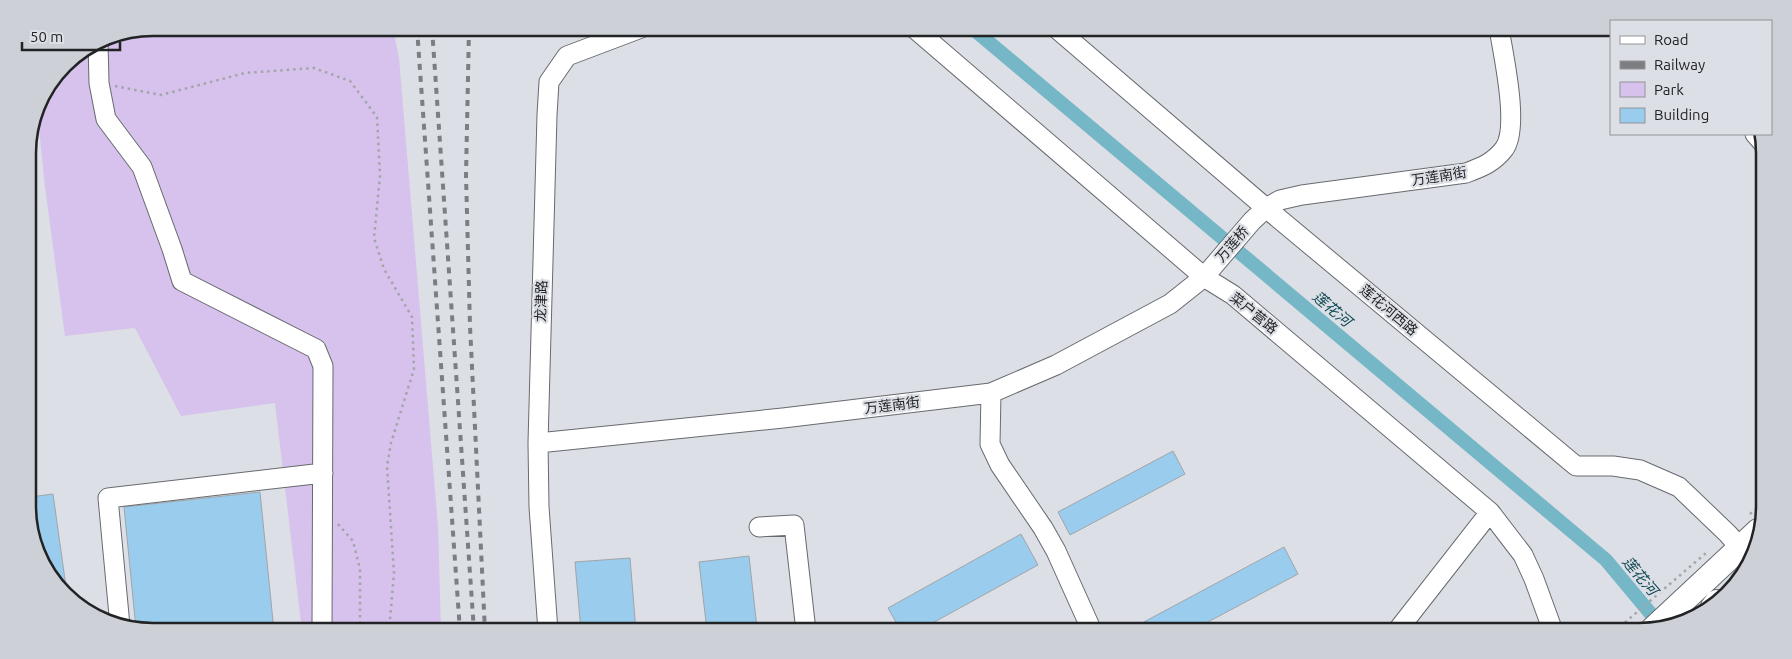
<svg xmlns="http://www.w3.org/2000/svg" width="1792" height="659" font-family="Ubuntu,'Noto Sans SC',sans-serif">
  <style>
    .green { fill: #d6c2ec }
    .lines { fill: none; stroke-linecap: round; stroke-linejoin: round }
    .canal { stroke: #75b6c7; stroke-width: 14 }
    .building { fill: #9accee; stroke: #a0a5a9 }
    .minor-casing { stroke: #676a6f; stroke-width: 21 }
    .major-casing { stroke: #676a6f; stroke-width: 26 }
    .path { stroke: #a3a5aa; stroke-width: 2.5; stroke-dasharray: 2.5 4; stroke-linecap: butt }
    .minor { stroke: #fff; stroke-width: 19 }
    .major { stroke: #fff; stroke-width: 24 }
    .rail { stroke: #7c7e81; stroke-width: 4; stroke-dasharray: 6 6; stroke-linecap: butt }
    .labels { text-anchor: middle; stroke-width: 4.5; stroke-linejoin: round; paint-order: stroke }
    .street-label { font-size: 14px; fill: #222325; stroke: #dcdfe5 }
    .water-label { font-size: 15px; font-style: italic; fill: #0e4955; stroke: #dcdfe5 }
    .rim { fill: none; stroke: #222325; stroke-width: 2.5 }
  </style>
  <rect width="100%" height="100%" fill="#dcdfe5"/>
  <path class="green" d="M154 28H393L399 58 438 527 441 631H302L275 403 181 416 135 328 65 336 45 187 37 109 41 98 70 59 106 37Z"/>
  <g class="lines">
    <path class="canal" d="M972 28 1606 560 1661 626"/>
  </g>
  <path class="building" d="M1173 451 1185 474 1070 535 1058 512Z
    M260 492 274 631 154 632 136 629 124 507Z
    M53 494 67 594 59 588 30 530V497Z
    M1021 534 1038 565 918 631H901L888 608Z
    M1284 547 1298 574 1191 631H1127Z
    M749 556 757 628 726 631H707L699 562Z
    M630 558 636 631H581L575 562Z"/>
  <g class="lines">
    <defs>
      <path id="minor" d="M914 28 1204 277 1233 295 1490 512 1523 555 1534 579 1553 631
        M1056 28 1266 208 1576 466H1613L1640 470 1679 487 1728 534 1749 558
        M98 42 99 83 106 119 142 167 172 249 182 281 316 349 323 366 322 631
        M1755 134 1763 143
        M991 393 990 444 1000 465 1043 528 1056 551 1092 631
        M538 443 783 418 991 393 1056 365 1170 304 1204 277 1252 221 1266 208 1280 200 1302 195 1466 173C1482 167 1493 163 1504 149 1520 128 1503 54 1499 28
        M759 527 794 525 806 631
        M120 626 108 498 323 473
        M548 631 539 507 538 443 547 115 549 82 567 56 641 28
        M1397 631 1490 512"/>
      <path id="major" d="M1713 607 1717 602
        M1653 629 1758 531"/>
    </defs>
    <use href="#minor" class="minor-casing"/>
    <use href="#major" class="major-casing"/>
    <path class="path" d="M115 86 161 95 245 73 314 68 350 81 377 117 380 176 374 238 384 269 412 317 414 369 391 443 387 466 394 573 389 631
      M1750 514 1758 507
      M338 524 353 541 360 569V631
      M1615 631 1706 553"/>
    <use href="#minor" class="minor"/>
    <use href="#major" class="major"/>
    <path class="rail" d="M417 28 460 631
      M432 28 474 631
      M469 28 466 176 470 326 485 631"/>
  </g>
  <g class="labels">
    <g class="street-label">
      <text transform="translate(1439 176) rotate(-9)" y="5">万莲南街</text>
      <text transform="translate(1232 244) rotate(-49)" y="5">万莲桥</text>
      <text transform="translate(541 301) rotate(-88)" y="5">龙津路</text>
      <text transform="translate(1389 310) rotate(40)" y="5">莲花河西路</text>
      <text transform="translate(1254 313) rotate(39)" y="5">菜户营路</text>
      <text transform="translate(892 405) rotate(-7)" y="5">万莲南街</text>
    </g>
    <g class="water-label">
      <text transform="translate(1332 309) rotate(40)" y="5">莲花河</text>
      <text transform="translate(1640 576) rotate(50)" y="5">莲花河</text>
    </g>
  </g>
  <path d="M0 0H1792V659H0ZM153 36H1639A117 117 0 0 1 1756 153V506A117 117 0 0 1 1639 623H153A117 117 0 0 1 36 506V153A117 117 0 0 1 153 36Z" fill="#cdd0d6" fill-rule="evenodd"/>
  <path class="rim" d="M153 36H1639A117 117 0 0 1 1756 153V506A117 117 0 0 1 1639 623H153A117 117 0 0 1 36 506V153A117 117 0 0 1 153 36Z"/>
  <rect x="1610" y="20" width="162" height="115" fill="#dcdfe5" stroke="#929498"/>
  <rect x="1620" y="36" width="25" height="8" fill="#ffffff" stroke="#929498"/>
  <text x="1654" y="45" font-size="15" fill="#222325">Road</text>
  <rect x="1620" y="61" width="25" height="8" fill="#7c7e81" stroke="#929498"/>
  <text x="1654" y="70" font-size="15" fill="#222325">Railway</text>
  <rect x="1620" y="82" width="25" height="15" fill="#d6c2ec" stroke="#929498"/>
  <text x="1654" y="95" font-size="15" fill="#222325">Park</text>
  <rect x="1620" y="108" width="25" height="15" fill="#9accee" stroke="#929498"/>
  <text x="1654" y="120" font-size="15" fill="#222325">Building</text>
  <path d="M22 42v8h98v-8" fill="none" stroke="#222325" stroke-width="2.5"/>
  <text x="30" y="42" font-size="15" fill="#222325" stroke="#dcdfe5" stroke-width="4" paint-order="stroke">50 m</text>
</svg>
